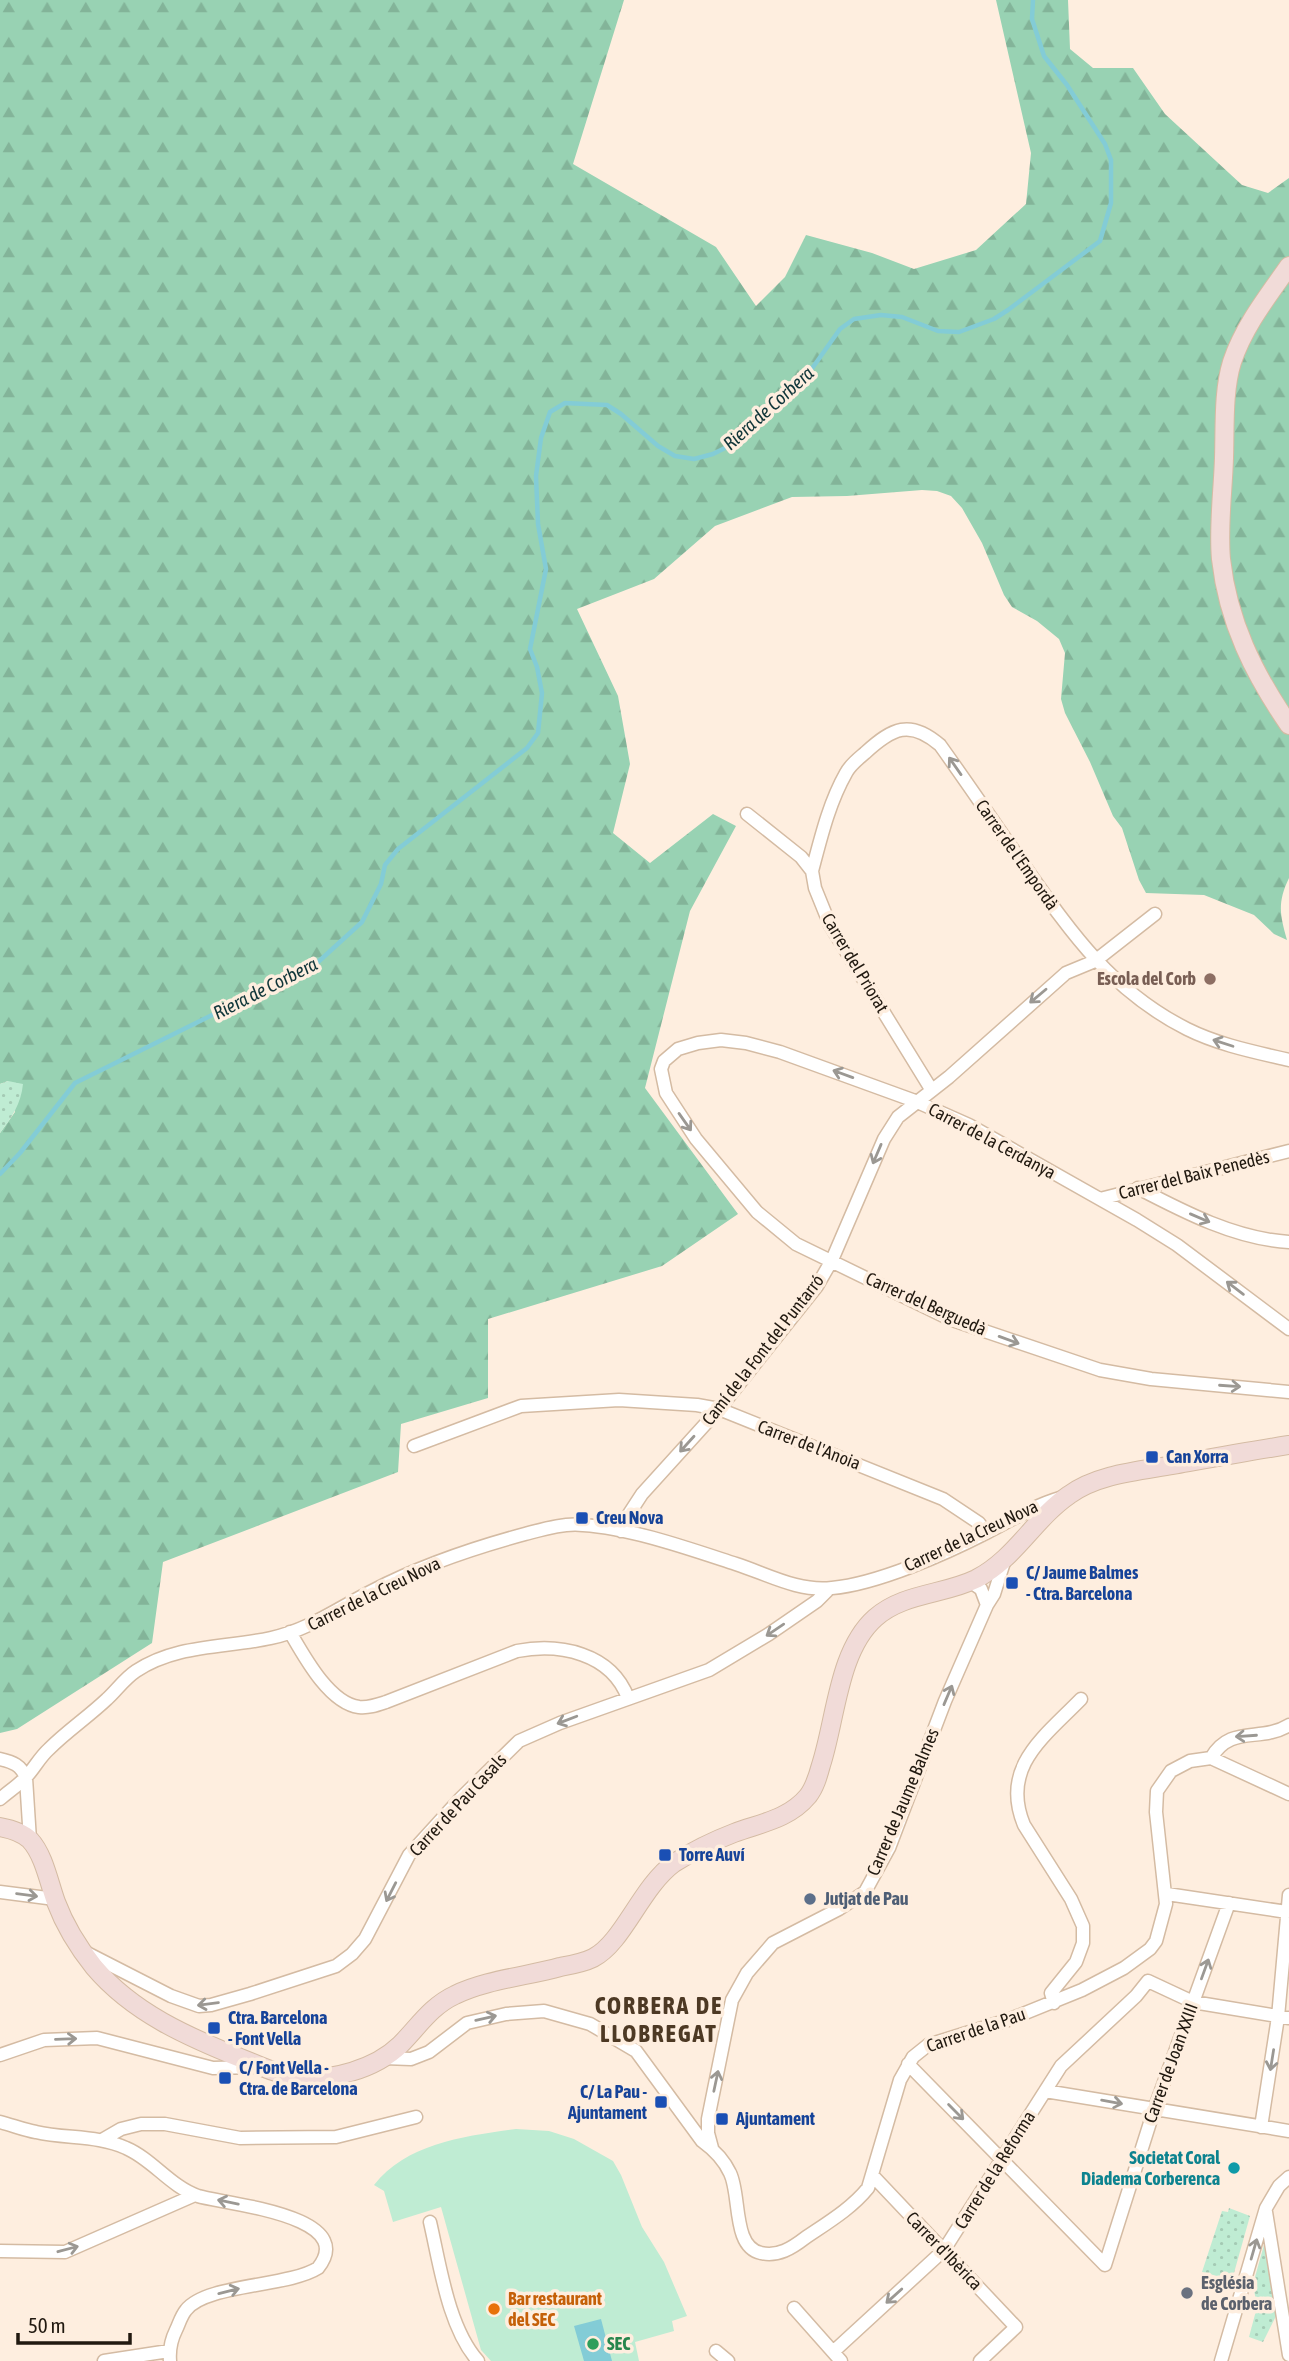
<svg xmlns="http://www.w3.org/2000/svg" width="1289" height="2361" font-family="'Asap Condensed',sans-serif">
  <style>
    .grass { fill: #bfecd3 }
    .forest { fill: url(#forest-firs) }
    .park { fill: url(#park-dots) }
    .water { fill: #83ccd6 }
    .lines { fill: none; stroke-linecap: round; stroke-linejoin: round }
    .stream { stroke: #83ccd6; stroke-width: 4.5 }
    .street-casing { stroke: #d4bba3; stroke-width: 15 }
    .secondary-casing { stroke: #d4bba3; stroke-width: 20 }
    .street { stroke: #fff; stroke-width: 12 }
    .secondary { stroke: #f1dbd8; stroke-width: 18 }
    .oneway { stroke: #9b9893 }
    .education-dot { fill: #8d6e63; stroke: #feeedf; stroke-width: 2.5 }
    .transit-dot { fill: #1a4fb4; stroke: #feeedf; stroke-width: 2.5 }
    .service-dot { fill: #5c6f8a; stroke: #feeedf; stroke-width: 2.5 }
    .culture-dot { fill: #0f9aa8; stroke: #feeedf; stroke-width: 2.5 }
    .worship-dot { fill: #6b7280; stroke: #feeedf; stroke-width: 2.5 }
    .food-dot { fill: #e8710a; stroke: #feeedf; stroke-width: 2.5 }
    .leisure-dot { fill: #2e9e5b; stroke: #feeedf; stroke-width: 2.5 }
    .labels { text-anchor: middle; stroke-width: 7; stroke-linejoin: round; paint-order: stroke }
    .street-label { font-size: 18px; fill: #211910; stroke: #feeedf }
    .education-label { font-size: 18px; font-weight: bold; fill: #785e54; stroke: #feeedf; text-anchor: end }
    .transit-label { font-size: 18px; font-weight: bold; fill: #164399; stroke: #feeedf; text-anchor: start }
    .service-label { font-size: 18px; font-weight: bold; fill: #4e5e75; stroke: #feeedf; text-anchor: start }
    .culture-label { font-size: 18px; font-weight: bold; fill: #0d838f; stroke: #feeedf; text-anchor: end }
    .worship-label { font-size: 18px; font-weight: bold; fill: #5b616d; stroke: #feeedf; text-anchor: start }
    .food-label { font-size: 18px; font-weight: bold; fill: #c56008; stroke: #feeedf; text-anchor: start }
    .leisure-label { font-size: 18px; font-weight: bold; fill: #27864d; stroke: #feeedf; text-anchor: start }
    .water-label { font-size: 19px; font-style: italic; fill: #103539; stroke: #feeedf }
    .district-label { font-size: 24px; font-weight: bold; letter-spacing: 2px; fill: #4d3924; stroke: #feeedf }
  </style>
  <defs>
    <pattern id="forest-firs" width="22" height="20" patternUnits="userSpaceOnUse" patternTransform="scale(1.75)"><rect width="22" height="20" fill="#98d2b3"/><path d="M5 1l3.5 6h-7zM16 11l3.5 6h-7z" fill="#83b499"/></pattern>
    <pattern id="park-dots" width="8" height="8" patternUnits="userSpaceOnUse" patternTransform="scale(1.75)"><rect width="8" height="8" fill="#bfecd3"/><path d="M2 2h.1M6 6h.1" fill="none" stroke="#a4cab4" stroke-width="1.8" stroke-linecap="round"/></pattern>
  </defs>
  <rect width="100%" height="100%" fill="#feeedf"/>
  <path class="grass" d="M516 2129 549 2131 574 2139 613 2161 621 2175 642 2227 664 2262 687 2316 672 2321 674 2331 635 2342 639 2361H491L481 2350 441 2207 393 2222 384 2191 374 2185C407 2143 466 2136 516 2129Z"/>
  <path class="forest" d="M0 0H624L573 164 716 247 756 306 785 277 806 235 872 253 914 269 976 250 1026 204 1031 153 996 0H1068L1070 49 1093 68H1133L1165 114 1242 185 1268 193 1289 178V878C1277 903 1280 915 1287 940L1274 934 1254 915 1204 895 1146 893 1139 880 1122 828 1113 816 1090 762 1065 713 1061 699 1065 653 1059 639 1037 621 1012 607 1004 595 982 543 962 508 951 496 937 491 922 490 847 496 792 497 715 526 654 579 577 609 618 696 630 764 613 833 650 863 713 814 736 826 690 911 645 1088 738 1214 662 1266 488 1319V1398L401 1424 398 1472 163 1562 152 1643 17 1729 0 1733V1133L15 1112 8 1081 0 1084Z"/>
  <path class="park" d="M8 1081 23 1084C21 1104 12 1117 0 1133V1084Z
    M1229 2208 1250 2216 1232 2280 1202 2272 1222 2211 1228 2212Z
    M1264 2245 1276 2316 1263 2342 1249 2337 1257 2307 1253 2284Z"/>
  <path class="water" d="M601 2319 612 2361H584L574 2326Z"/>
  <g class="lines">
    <path class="stream" d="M0 1174 20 1153 75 1083 317 963 362 922 381 884 385 865 398 849 527 748 538 733 542 693 537 667 530 649 546 569 538 524 536 476 541 438 550 412 565 403 607 405 621 414 658 446 675 456 694 459 713 454 729 446 774 403 806 377 840 329 854 319 881 315 902 317 938 331 959 332 994 319 1008 310 1100 241 1111 203V160L1105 144 1067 85 1044 56 1032 19 1033 0"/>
    <defs>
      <path id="street" d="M747 814 801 857 812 871 815 888 830 925 931 1089
        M812 871C821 837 829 803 846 773 850 765 858 759 865 753 892 728 910 719 940 745 968 784 995 824 1023 864 1070 931 1110 990 1187 1029 1219 1045 1255 1052 1289 1060
        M1138 1188C1184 1212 1236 1239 1289 1242
        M1100 1199 1289 1151
        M1289 1329 1177 1245 1137 1220 969 1125 915 1101 780 1052 746 1043 721 1040 698 1043 678 1049 664 1061 661 1069 666 1093 696 1139 757 1212 796 1244 952 1320 1100 1370 1151 1379 1289 1392
        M414 1446 521 1406 619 1400 697 1405 719 1409 943 1499 979 1523 986 1533
        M621 1531 627 1517 642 1494 719 1409 817 1286 832 1260 884 1139 898 1117 949 1077 1066 973 1095 961 1155 914
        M971 1582 981 1589 987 1605
        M290 1632C304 1656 329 1703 359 1707 369 1708 377 1705 386 1702L517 1651C560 1643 611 1653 628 1698
        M1211 1758C1231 1724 1260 1743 1289 1725
        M0 1759C13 1762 21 1765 26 1778L30 1840
        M0 1799C9 1791 19 1785 27 1776 35 1767 40 1757 49 1749 67 1731 88 1717 107 1699 117 1690 124 1679 136 1671 177 1644 225 1648 271 1638 309 1630 338 1608 372 1591 420 1566 473 1548 525 1534 544 1529 563 1523 583 1525 631 1528 690 1549 736 1564 767 1574 798 1592 832 1588 877 1584 945 1554 986 1533 1010 1521 1033 1506 1060 1498
        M0 1892 55 1899
        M1167 1894 1287 1912
        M83 1951 171 1996 199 2006 211 2005 250 1994 336 1966 352 1954 365 1939 409 1855 459 1800 519 1741 560 1723 709 1670 769 1634 817 1601 829 1589
        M1148 1981 1193 2002 1289 2018
        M1054 2003 1051 1993 1076 1962 1083 1943V1926L1071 1899 1024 1825C1000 1767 1044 1737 1081 1699
        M0 2055 44 2040 97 2038 213 2068 255 2067
        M384 2058 411 2059 429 2052 467 2023 506 2014 544 2011 590 2024 636 2051 702 2141C713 2149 724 2160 730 2173 741 2195 732 2247 761 2253 778 2257 792 2248 805 2238 827 2223 851 2209 868 2188L900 2080 913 2057 928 2045 1008 2020 1082 1990 1124 1968 1150 1949 1156 1941 1166 1904 1156 1812 1157 1791 1171 1771 1190 1761 1211 1758 1289 1794
        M908 2064 1105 2265 1154 2110 1229 1903
        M1045 2091 1289 2131
        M0 2122C12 2125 24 2130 36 2132 66 2139 98 2135 126 2148 152 2159 171 2187 198 2196 224 2204 360 2215 318 2268 288 2287 206 2284 186 2310 181 2316 179 2324 176 2330 171 2340 169 2349 170 2361
        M1261 2127 1278 2017 1289 1895
        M102 2140 121 2129 141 2124H165L240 2138 336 2137 416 2117
        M712 2148 708 2133V2119L732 2000 747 1973 773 1943 839 1909 865 1892 889 1848 945 1701 987 1605 994 1594 1005 1559
        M872 2175 1016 2327 980 2361
        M1266 2212 1289 2355
        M430 2222C440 2265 448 2327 478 2361
        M0 2251 65 2252 195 2195
        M794 2308 841 2361
        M716 2351 728 2361
        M833 2352 944 2250 1061 2066 1136 1996 1148 1981
        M104 2361 169 2351
        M1221 2361 1266 2208 1279 2186 1289 2177"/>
      <path id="secondary" d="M1289 266C1268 296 1244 326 1232 362 1223 391 1225 427 1224 458 1223 491 1218 526 1221 559 1228 622 1254 674 1289 725
        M0 1827C11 1829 22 1832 30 1840 44 1855 49 1883 56 1902 65 1926 78 1947 94 1967 133 2013 188 2037 243 2059 260 2066 279 2075 298 2077 332 2081 375 2069 400 2045 418 2027 431 2006 455 1995 485 1980 528 1976 560 1967 571 1965 583 1963 593 1958 623 1943 641 1887 674 1863 693 1851 713 1841 734 1833 761 1823 789 1819 808 1796 815 1787 818 1776 821 1765 836 1719 838 1651 875 1618 903 1593 943 1595 976 1579 1015 1559 1034 1519 1069 1495 1098 1474 1139 1471 1173 1465 1212 1458 1250 1451 1289 1445"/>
    </defs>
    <use href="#street" class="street-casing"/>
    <use href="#secondary" class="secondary-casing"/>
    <use href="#street" class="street"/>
    <use href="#secondary" class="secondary"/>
  </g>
  <defs><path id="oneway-shaft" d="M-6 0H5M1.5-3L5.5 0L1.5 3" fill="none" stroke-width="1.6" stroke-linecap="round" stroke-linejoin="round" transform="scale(1.75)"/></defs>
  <g class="oneway">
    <use href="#oneway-shaft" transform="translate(955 766) rotate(-125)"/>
    <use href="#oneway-shaft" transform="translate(1038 996) rotate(140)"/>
    <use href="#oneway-shaft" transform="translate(1223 1043) rotate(-162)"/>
    <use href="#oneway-shaft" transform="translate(843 1074) rotate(-160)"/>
    <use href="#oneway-shaft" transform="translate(685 1122) rotate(55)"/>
    <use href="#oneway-shaft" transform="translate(877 1154) rotate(113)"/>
    <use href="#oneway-shaft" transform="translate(1200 1218) rotate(23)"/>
    <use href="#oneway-shaft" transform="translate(1235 1288) rotate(-143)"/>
    <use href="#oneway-shaft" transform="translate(1009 1340) rotate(20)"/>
    <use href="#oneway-shaft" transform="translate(1230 1386) rotate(4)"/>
    <use href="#oneway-shaft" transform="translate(687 1444) rotate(132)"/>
    <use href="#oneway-shaft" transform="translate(775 1630) rotate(146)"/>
    <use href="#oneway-shaft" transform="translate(948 1695) rotate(-67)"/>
    <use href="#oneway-shaft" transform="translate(567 1720) rotate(159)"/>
    <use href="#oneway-shaft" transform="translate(1246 1736) rotate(176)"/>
    <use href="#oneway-shaft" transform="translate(391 1892) rotate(117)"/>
    <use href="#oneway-shaft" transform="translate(27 1895) rotate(7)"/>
    <use href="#oneway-shaft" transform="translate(1205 1969) rotate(-70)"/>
    <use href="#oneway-shaft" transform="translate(208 2004) rotate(173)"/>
    <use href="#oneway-shaft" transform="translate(486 2018) rotate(-13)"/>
    <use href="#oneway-shaft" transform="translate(66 2039) rotate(-2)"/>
    <use href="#oneway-shaft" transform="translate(1272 2060) rotate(99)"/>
    <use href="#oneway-shaft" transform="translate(716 2081) rotate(-78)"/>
    <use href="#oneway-shaft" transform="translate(1112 2102) rotate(10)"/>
    <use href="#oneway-shaft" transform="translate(956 2112) rotate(45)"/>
    <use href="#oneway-shaft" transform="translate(228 2202) rotate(-168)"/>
    <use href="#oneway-shaft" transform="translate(68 2249) rotate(-15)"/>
    <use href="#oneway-shaft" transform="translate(1254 2249) rotate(-74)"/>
    <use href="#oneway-shaft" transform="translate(229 2291) rotate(-14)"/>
    <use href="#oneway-shaft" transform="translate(894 2296) rotate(138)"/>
  </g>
  <circle class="education-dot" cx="1210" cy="979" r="7"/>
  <g class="transit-dot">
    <rect x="1145" y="1450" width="14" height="14" rx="3.5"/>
    <rect x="575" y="1511" width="14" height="14" rx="3.5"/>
    <rect x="1005" y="1576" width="14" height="14" rx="3.5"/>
    <rect x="658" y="1848" width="14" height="14" rx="3.5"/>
    <rect x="207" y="2021" width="14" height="14" rx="3.5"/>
    <rect x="218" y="2071" width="14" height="14" rx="3.5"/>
    <rect x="654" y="2095" width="14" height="14" rx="3.5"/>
    <rect x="715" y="2112" width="14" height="14" rx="3.5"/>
  </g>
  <circle class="service-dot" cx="810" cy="1899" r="7"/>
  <circle class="culture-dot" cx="1234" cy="2168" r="7"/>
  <circle class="worship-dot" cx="1187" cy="2293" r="7"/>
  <circle class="food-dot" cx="494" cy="2309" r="7"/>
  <circle class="leisure-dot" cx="593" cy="2344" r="7"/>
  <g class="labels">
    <g class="street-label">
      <text transform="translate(1017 855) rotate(55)" y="6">Carrer de l'Empordà</text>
      <text transform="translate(855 963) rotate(59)" y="6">Carrer del Priorat</text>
      <text transform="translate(992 1141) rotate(28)" y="6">Carrer de la Cerdanya</text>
      <text transform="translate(1194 1175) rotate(-14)" y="6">Carrer del Baix Penedès</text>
      <text transform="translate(926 1304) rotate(24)" y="6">Carrer del Berguedà</text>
      <text transform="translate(763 1350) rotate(-52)" y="6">Camí de la Font del Puntarró</text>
      <text transform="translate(809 1445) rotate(21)" y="6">Carrer de l'Anoia</text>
      <text transform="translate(971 1536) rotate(-25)" y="6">Carrer de la Creu Nova</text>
      <text transform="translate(374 1594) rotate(-26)" y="6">Carrer de la Creu Nova</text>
      <text transform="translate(903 1802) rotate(-67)" y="6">Carrer de Jaume Balmes</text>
      <text transform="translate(458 1805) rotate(-47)" y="6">Carrer de Pau Casals</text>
      <text transform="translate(976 2030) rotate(-19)" y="6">Carrer de la Pau</text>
      <text transform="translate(1171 2063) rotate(-70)" y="6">Carrer de Joan XXIII</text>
      <text transform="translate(995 2170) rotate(-58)" y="6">Carrer de la Reforma</text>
      <text transform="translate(944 2251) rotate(46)" y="6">Carrer d'Ibèrica</text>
    </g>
    <g class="education-label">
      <text x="1196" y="985">Escola del Corb</text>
    </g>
    <g class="transit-label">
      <text x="1166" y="1463">Can Xorra</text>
      <text x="596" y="1524">Creu Nova</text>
      <text x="1026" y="1579">C/ Jaume Balmes<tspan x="1026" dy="21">- Ctra. Barcelona</tspan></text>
      <text x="679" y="1861">Torre Auví</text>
      <text x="228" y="2024">Ctra. Barcelona<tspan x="228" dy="21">- Font Vella</tspan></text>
      <text x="239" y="2074">C/ Font Vella -<tspan x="239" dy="21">Ctra. de Barcelona</tspan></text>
      <text x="647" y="2098" text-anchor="end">C/ La Pau -<tspan x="647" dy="21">Ajuntament</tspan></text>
      <text x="736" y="2125">Ajuntament</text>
    </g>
    <g class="service-label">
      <text x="824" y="1905">Jutjat de Pau</text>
    </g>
    <g class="culture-label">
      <text x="1220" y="2164">Societat Coral<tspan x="1220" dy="21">Diadema Corberenca</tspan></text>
    </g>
    <g class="worship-label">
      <text x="1201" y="2289">Església<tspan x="1201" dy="21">de Corbera</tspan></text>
    </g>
    <g class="food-label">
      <text x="508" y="2305">Bar restaurant<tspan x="508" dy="21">del SEC</tspan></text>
    </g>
    <g class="leisure-label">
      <text x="607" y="2350">SEC</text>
    </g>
    <g class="water-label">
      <text transform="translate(768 408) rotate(-42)" y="7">Riera de Corbera</text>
      <text transform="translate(265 988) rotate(-27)" y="7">Riera de Corbera</text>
    </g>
    <g class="district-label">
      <text x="659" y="2014">CORBERA DE<tspan x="659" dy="28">LLOBREGAT</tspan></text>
    </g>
  </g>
  <path d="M18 2333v10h112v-10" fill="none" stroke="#211910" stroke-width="3.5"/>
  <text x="28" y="2333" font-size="21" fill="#211910" stroke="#feeedf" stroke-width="5" paint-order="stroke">50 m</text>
</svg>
